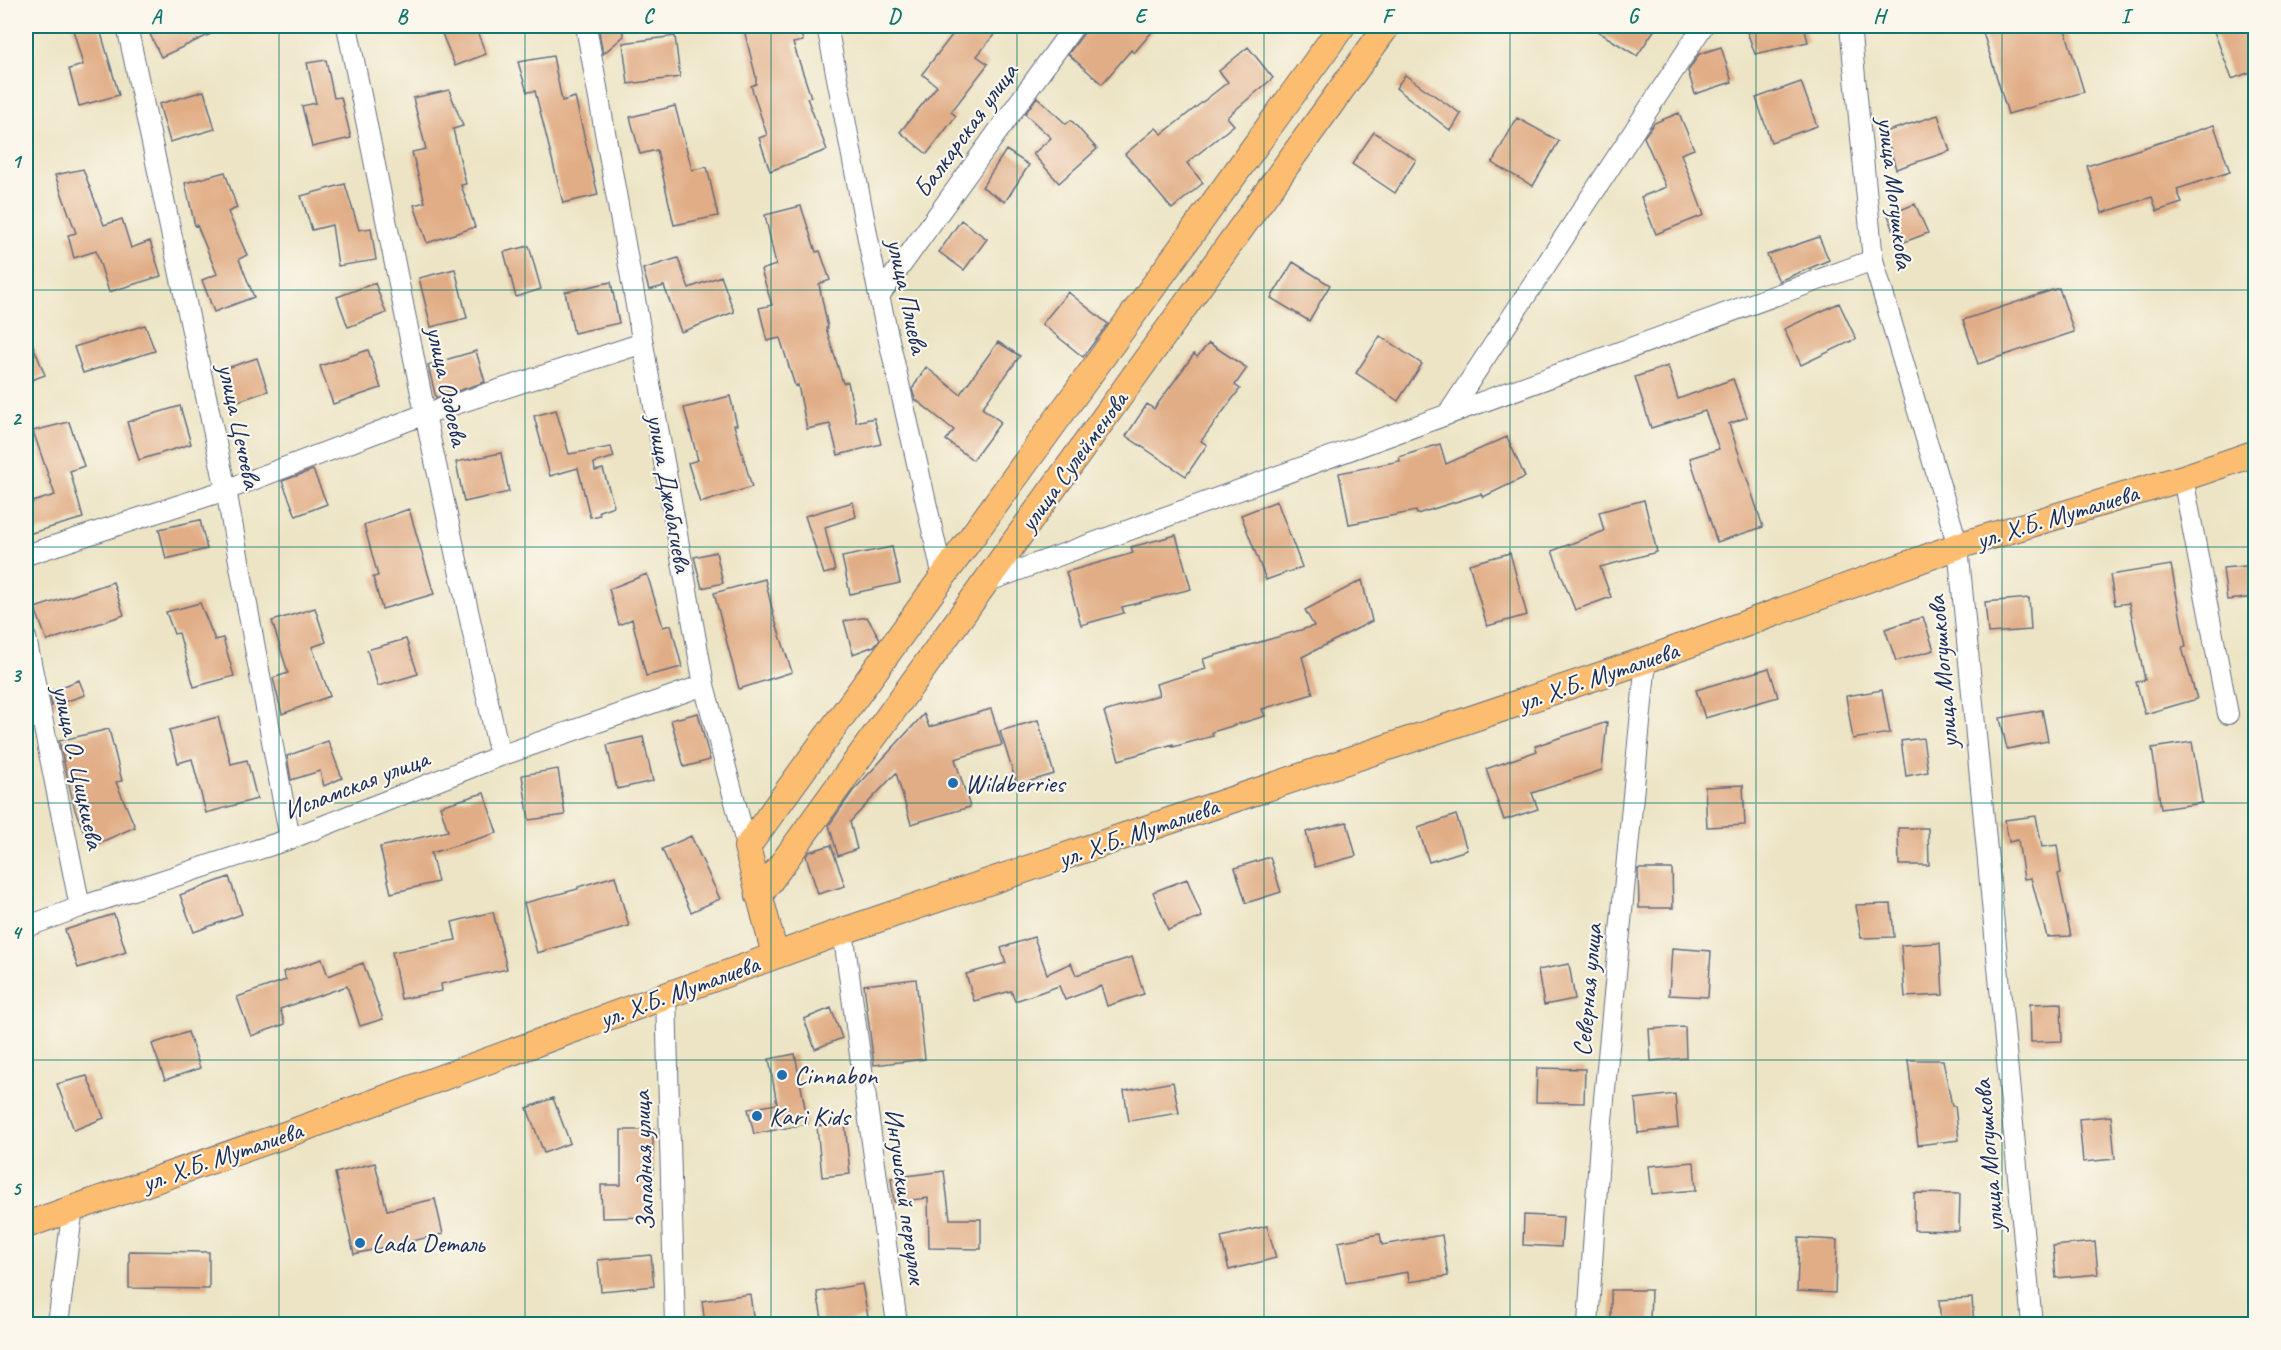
<svg xmlns="http://www.w3.org/2000/svg" width="2281" height="1350" font-family="Caveat,sans-serif">
  <style>
    .building { fill: #e1ad86 }
    .lines { fill: none; stroke-linecap: round; stroke-linejoin: round }
    .minor-casing { stroke: #646e82; stroke-width: 22 }
    .major-casing { stroke: #646e82; stroke-width: 28 }
    .minor { stroke: #fff; stroke-width: 20 }
    .major { stroke: #fcbd6f; stroke-width: 26 }
    .grid { fill: none; stroke: #0f766e; stroke-width: 1.5; stroke-opacity: 0.55 }
    .poi-dot { fill: #1f6fb2; stroke: #fbf7ec; stroke-width: 2 }
    .labels { text-anchor: middle; stroke-width: 4.5; stroke-linejoin: round; paint-order: stroke }
    .street-label { font-size: 26px; fill: #1b2f5e; stroke: #fbf7ec }
    .poi-label { font-size: 26px; fill: #1b2f5e; stroke: #fbf7ec; text-anchor: start }
    .neatline { fill: none; stroke: #0f766e; stroke-width: 2 }
    .grid-label { font-size: 20px; text-anchor: middle; font-weight: bold; fill: #0f766e }
  </style>
  <rect width="100%" height="100%" fill="#fbf7ec"/>
  <filter id="ink" filterUnits="userSpaceOnUse"><feTurbulence type="fractalNoise" baseFrequency=".0167" numOctaves="2"/><feDisplacementMap in="SourceGraphic" scale="12" xChannelSelector="R" yChannelSelector="G"/><feConvolveMatrix kernelMatrix="1 2 1 2 8 2 1 2 1" color-interpolation-filters="sRGB"/></filter>
  <filter id="wash" filterUnits="userSpaceOnUse"><feTurbulence type="fractalNoise" baseFrequency=".008" numOctaves="4" result="noise"/><feDisplacementMap in="SourceGraphic" scale="24" xChannelSelector="R" yChannelSelector="G"/><feGaussianBlur stdDeviation="1.35" result="paint"/><feColorMatrix in="noise" values="0 0 0 0 0 0 0 0 0 0 0 0 0 0 0 0 0 1.4 0 .05"/><feComposite in="paint" operator="in"/></filter>
  <g filter="url(#wash)">
    <rect width="100%" height="100%" fill="#ece4c4"/>
    <g id="blocks">
      <path class="building" d="M72 26H99L119 95 79 106 69 69 83 65Z
        M146 26H228L161 57Z
        M439 26H475L486 54 455 66Z
        M598 26H621L624 36 603 54Z
        M743 26H799L803 41 793 43 811 97 807 98 827 150 770 171 759 138 767 135 751 86 756 84V77Z
        M959 26H1001L977 56 988 64 951 112 956 116 927 154 900 132 937 86 922 74Z
        M1086 26H1157L1134 53 1131 50 1102 84 1068 54 1084 33Z
        M1589 26H1657L1637 56Z
        M1745 26H1804L1808 42 1755 54Z
        M1981 26H2064L2084 92 2008 114Z
        M2212 26H2253L2256 33V70L2232 79Z
        M675 36 680 77 628 84 623 43Z
        M1248 47 1273 78 1227 117 1234 125 1187 163 1203 183 1172 209 1125 154 1156 128 1162 134 1228 82 1219 71Z
        M1721 47 1732 82 1695 94 1688 71 1699 54Z
        M553 56 562 101 575 97 598 195 563 203 535 91 527 92 518 62Z
        M326 60 334 98 341 97 351 138 312 147 302 106 316 103 307 63Z
        M1405 75 1461 114 1451 131 1396 88Z
        M1801 82 1817 126 1771 142 1756 98Z
        M449 90 463 126 453 129 466 184 461 185 475 227 427 243 414 205 425 202 412 152 426 149 413 98Z
        M204 91 215 129 170 142 159 104Z
        M1037 97 1066 124 1071 120 1097 149 1059 183 1033 154 1051 138 1025 114Z
        M675 106 692 170 707 167 718 216 674 225 657 150 640 154 630 117Z
        M1679 113 1694 149 1681 154 1704 215 1656 234 1641 197 1666 187 1644 137 1654 123Z
        M1938 115 1950 151 1896 169 1885 132Z
        M1517 118 1559 141 1533 186 1492 163Z
        M2214 125 2230 172 2177 189 2182 203 2157 211 2152 197 2102 213 2087 166Z
        M1374 132 1416 160 1395 193 1352 164Z
        M1006 150 1029 165 1005 202 982 187Z
        M83 169 104 225 122 219 131 248 150 241 161 276 109 292 96 251 74 258 68 235 76 233 55 175Z
        M225 172 237 208 228 212 247 255 239 259 254 297 214 312 202 280 217 274 197 225 195 226 185 183Z
        M345 184 359 230 371 228 376 260 338 266 332 225 312 230 301 196Z
        M1915 204 1928 233 1899 244 1888 215Z
        M801 206 816 252 820 251 830 280 819 284 828 328H826L843 383 848 382 856 422 874 418 881 444 838 455 830 424 807 429 798 385 795 386 780 338 767 341 759 308 772 305 761 270 776 265 765 215Z
        M961 220 987 239 964 270 939 252Z
        M1819 237 1829 260 1779 281 1767 255Z
        M529 246 541 289 516 297 504 252Z
        M678 258 689 288 721 276 734 312 681 332 664 286 649 290 643 269Z
        M1293 262 1330 285 1309 321 1271 298Z
        M455 269 467 318 431 327 419 278Z
        M611 282 619 323 574 333 565 292Z
        M375 283 386 313 348 327 337 297Z
        M2059 288 2074 332 1978 364 1963 320Z
        M1068 292 1108 324 1083 357 1042 324Z
        M1839 303 1856 339 1801 365 1784 329Z
        M145 325 155 351 83 373 74 347Z
        M26 328 45 375 26 382Z
        M1380 336 1422 364 1398 401 1356 373Z
        M998 342 1020 356 982 408 1001 422 973 460 946 440 954 430 915 399 912 389 926 367 960 394Z
        M1209 343 1247 368 1235 385 1240 389 1201 441 1207 445 1186 476 1126 436 1147 404 1154 409 1194 354 1197 357Z
        M368 350 381 388 333 404 320 366Z
        M476 351 485 382 436 398 428 365Z
        M257 358 268 391 235 402 224 369Z
        M1668 366 1678 399 1733 379 1747 417 1729 424 1763 527 1717 542 1690 458 1719 449 1705 411 1651 428 1635 377Z
        M730 396 737 425H734L752 487 700 503 688 463 698 460 684 408Z
        M180 406 191 444 139 460 127 422Z
        M556 410 569 454 611 447 614 457 594 463 595 471 603 469 614 506 599 511 600 515 590 517 578 468 550 476 534 416Z
        M69 422 84 466 70 471 83 518 28 534 26 524V504L55 495 33 431Z
        M1507 437 1525 477 1483 497 1481 494 1417 514 1416 511 1349 524 1339 473 1400 461 1399 457 1440 444 1446 464Z
        M501 453 509 492 464 502 456 462Z
        M313 470 327 504 296 516 282 481Z
        M1644 500 1657 552 1600 567 1611 597 1575 610 1552 551 1604 531 1599 512Z
        M1277 501 1302 567 1266 580 1241 515Z
        M853 502 856 517 825 527 835 571 824 574 805 516Z
        M409 509 434 594 382 609 373 577 378 576 364 525Z
        M200 520 207 549 166 559 159 529Z
        M1176 535 1191 589 1122 607 1124 613 1081 625 1066 572 1133 553 1131 547Z
        M892 547 900 583 850 594 842 557Z
        M716 552 723 583 702 588 694 557Z
        M1510 553 1527 615 1487 626 1469 564Z
        M2171 565 2186 647 2182 648 2197 699 2145 714 2136 682 2145 680 2129 603 2115 605 2110 575Z
        M2256 565V597L2227 600 2223 568Z
        M647 574 663 627 671 625 682 667 646 676 632 619 619 625 609 589Z
        M765 579 774 617 792 672 739 689 714 593Z
        M1362 580 1372 621 1302 657 1313 694 1262 709 1265 716 1212 732 1213 736 1173 747V744L1119 760 1104 712 1159 695 1156 684 1206 669 1203 659 1314 626 1305 610Z
        M113 582 124 615 47 641 35 608Z
        M2029 598 2031 630 1988 633 1985 602Z
        M200 603 215 640 223 638 234 676 194 687 179 633 174 634 166 612Z
        M315 608 326 642 312 647 330 696 282 714 273 678 288 673 272 621Z
        M867 617 880 639 874 646 853 654 844 621Z
        M1923 617 1934 650 1896 661 1885 629Z
        M406 639 418 674 378 686 367 650Z
        M1769 668 1778 697 1705 718 1696 690Z
        M79 680 85 695 52 706 49 692Z
        M1882 690 1890 733 1853 739 1846 696Z
        M991 709 1002 745 955 759 970 807 911 824 896 773 850 822 857 849 838 856 829 825 853 791 924 714 929 727Z
        M2042 710 2048 741 2007 749 2000 718Z
        M698 713 710 760 684 767 671 720Z
        M218 717 231 764 247 760 257 799 206 813 192 759 178 763 169 730Z
        M1038 720 1054 774 1017 785 1000 731Z
        M1607 722 1602 770 1532 793 1538 809 1504 820 1486 769 1537 751 1535 746Z
        M109 729 122 781 116 782 135 827 90 847 75 810 59 741Z
        M643 737 653 781 617 789 607 745Z
        M1923 738 1928 772 1906 776 1901 741Z
        M328 741 342 778 324 786 320 771 291 780 287 756Z
        M2192 742 2202 803 2161 809 2152 748Z
        M558 769 565 815 529 820 522 775Z
        M1743 785 1745 825 1707 827 1705 787Z
        M484 793 497 833 431 853 438 882 391 893 380 847 448 831 440 806Z
        M1456 815 1467 850 1429 862 1418 828Z
        M2036 816 2042 847 2057 845 2061 873 2058 874 2071 936 2047 937 2031 878 2024 879 2018 840 2009 842 2005 820Z
        M1347 822 1356 856 1315 867 1306 832Z
        M1898 828H1928L1929 865H1899Z
        M691 836 720 899 691 912 662 849Z
        M831 845 845 886 818 894 806 856 809 852Z
        M1270 857 1281 892 1246 903 1235 868Z
        M1638 869H1672L1673 908H1639Z
        M615 876 629 926 537 953 524 903 578 889V887Z
        M229 877 242 914 194 932 180 895Z
        M1187 879 1202 917 1168 930 1153 892Z
        M1891 904 1894 937 1861 938 1856 905Z
        M493 912 507 969 441 984 442 991 401 999 392 952 456 940 452 922Z
        M114 914 126 952 78 968 65 930Z
        M1034 937 1047 974 1071 963 1076 975 1132 957 1144 994 1107 1006 1101 986 1065 1000 1059 986 1015 1001 1011 991 974 1001 966 974 1006 963 1001 948Z
        M1940 943 1943 995 1905 997 1901 945Z
        M1672 948 1711 951 1708 997 1669 995Z
        M322 959 328 976 363 963 383 1019 360 1026 347 986 280 1009 285 1024 251 1036 237 997 286 980 283 972Z
        M1569 964 1575 999 1544 1005 1538 970Z
        M916 979 925 1059 874 1065 864 985Z
        M2061 1003 2062 1041 2031 1042 2030 1004Z
        M831 1008 842 1038 815 1049 804 1019Z
        M1685 1027 1686 1058 1651 1061 1649 1029Z
        M188 1032 200 1068 165 1080 152 1044Z
        M795 1054 808 1124 754 1134 748 1109 777 1104 769 1059Z
        M1908 1060H1943L1952 1106H1955L1959 1140 1918 1145Z
        M1537 1068 1585 1069 1584 1103 1536 1102Z
        M87 1076 104 1118 74 1130 57 1084Z
        M1173 1082 1179 1113 1129 1121 1124 1091Z
        M1675 1094 1678 1128 1638 1133 1635 1099Z
        M553 1098 570 1143 544 1153 527 1108Z
        M2111 1116 2115 1159 2083 1162 2079 1119Z
        M845 1123 850 1174 822 1177 817 1126Z
        M621 1130H653V1173H649L650 1217 602 1218 601 1185H621Z
        M1694 1162 1696 1190 1652 1194 1649 1166Z
        M375 1163 387 1210 435 1199 443 1234 354 1254 335 1173Z
        M944 1171 950 1219H981V1249L929 1248 928 1198 894 1202 891 1178Z
        M1914 1193 1960 1194 1959 1231 1914 1230Z
        M1524 1215 1563 1217 1561 1247 1523 1245Z
        M1267 1226 1276 1258 1229 1270 1221 1237Z
        M1380 1234 1382 1245 1442 1235 1448 1276 1409 1282 1408 1272 1346 1283 1338 1242Z
        M1799 1238 1837 1240 1835 1293 1797 1291Z
        M2095 1242 2098 1274 2056 1278 2053 1246Z
        M129 1251 209 1252V1289L129 1288Z
        M651 1255 654 1286 601 1291 598 1260Z
        M862 1284 868 1317 823 1324 817 1292Z
        M1611 1290H1651L1650 1321 1611 1320Z
        M750 1294 754 1324H705L702 1301Z
        M1972 1298 1974 1324H1941L1939 1300Z"/>
    </g>
  </g>
  <g filter="url(#ink)">
    <use href="#blocks" fill-opacity="0" stroke="#646e82" stroke-width="1.5"/>
    <g class="lines">
      <defs>
        <path id="minor" d="M127 26 226 490 290 839
          M347 26 430 438 500 756
          M586 26 704 685 747 847
          M827 26 879 296 943 577
          M1850 26 1873 260 1958 546 2032 1324
          M879 296 1074 26
          M1448 414 1703 26
          M2183 478 2228 714
          M26 555 226 490 425 414 643 343
          M986 582 1873 260
          M26 638 80 907
          M26 927 80 907 290 839 500 756 704 685
          M843 931 897 1324
          M666 996 675 1324
          M58 1324 73 1207
          M1588 1324 1600 1141 1646 660"/>
        <path id="major" d="M759 896 1387 26
          M775 955 747 847 1342 26
          M26 1225 293 1132 843 931 1646 660 1958 546 2183 478 2256 453"/>
      </defs>
      <use href="#minor" class="minor-casing"/>
      <use href="#major" class="major-casing"/>
      <use href="#minor" class="minor"/>
      <use href="#major" class="major"/>
    </g>
  </g>
  <path class="grid" d="M279 26V1324M525 26V1324M771 26V1324M1017 26V1324M1264 26V1324M1510 26V1324M1756 26V1324M2002 26V1324M26 290H2256M26 547H2256M26 803H2256M26 1060H2256"/>
  <g class="poi-dot">
    <circle cx="953" cy="783" r="6"/>
    <circle cx="782" cy="1075" r="6"/>
    <circle cx="757" cy="1116" r="6"/>
    <circle cx="360" cy="1243" r="6"/>
  </g>
  <g class="labels">
    <g class="street-label">
      <text transform="translate(965 130) rotate(-54)" y="9">Балкарская улица</text>
      <text transform="translate(1896 193) rotate(83)" y="9">улица Могушкова</text>
      <text transform="translate(908 296) rotate(78)" y="9">улица Плиева</text>
      <text transform="translate(448 386) rotate(78)" y="9">улица Оздоева</text>
      <text transform="translate(240 426) rotate(78)" y="9">улица Цечоева</text>
      <text transform="translate(1073 461) rotate(-54)" y="9">улица Сулейменова</text>
      <text transform="translate(670 493) rotate(80)" y="9">улица Джабагиева</text>
      <text transform="translate(2057 516) rotate(-17)" y="9">ул. Х.Б. Муталиева</text>
      <text transform="translate(1942 672) rotate(-95)" y="9">улица Могушкова</text>
      <text transform="translate(1598 676) rotate(-19)" y="9">ул. Х.Б. Муталиева</text>
      <text transform="translate(79 767) rotate(78)" y="9">улица О. Цицкиева</text>
      <text transform="translate(356 784) rotate(-21)" y="9">Исламская улица</text>
      <text transform="translate(1138 832) rotate(-19)" y="9">ул. Х.Б. Муталиева</text>
      <text transform="translate(1587 990) rotate(-85)" y="9">Северная улица</text>
      <text transform="translate(679 991) rotate(-20)" y="9">ул. Х.Б. Муталиева</text>
      <text transform="translate(222 1156) rotate(-19)" y="9">ул. Х.Б. Муталиева</text>
      <text transform="translate(1988 1156) rotate(-95)" y="9">улица Могушкова</text>
      <text transform="translate(643 1161) rotate(-92)" y="9">Западная улица</text>
      <text transform="translate(906 1196) rotate(82)" y="9">Ингушский переулок</text>
    </g>
    <g class="poi-label">
      <text x="965" y="792">Wildberries</text>
      <text x="794" y="1084">Cinnabon</text>
      <text x="769" y="1125">Kari Kids</text>
      <text x="372" y="1252">Lada Dеталь</text>
    </g>
  </g>
  <rect width="2281" height="1350" fill="none" stroke="#fbf7ec" stroke-width="66"/>
  <rect x="33" y="33" width="2215" height="1284" class="neatline"/>
  <g class="grid-label">
    <text x="156" y="23">A</text>
    <text x="402" y="23">B</text>
    <text x="648" y="23">C</text>
    <text x="894" y="23">D</text>
    <text x="1140" y="23">E</text>
    <text x="1387" y="23">F</text>
    <text x="1633" y="23">G</text>
    <text x="1879" y="23">H</text>
    <text x="2125" y="23">I</text>
    <text x="16" y="168">1</text>
    <text x="16" y="425">2</text>
    <text x="16" y="682">3</text>
    <text x="16" y="939">4</text>
    <text x="16" y="1195">5</text>
  </g>
</svg>
